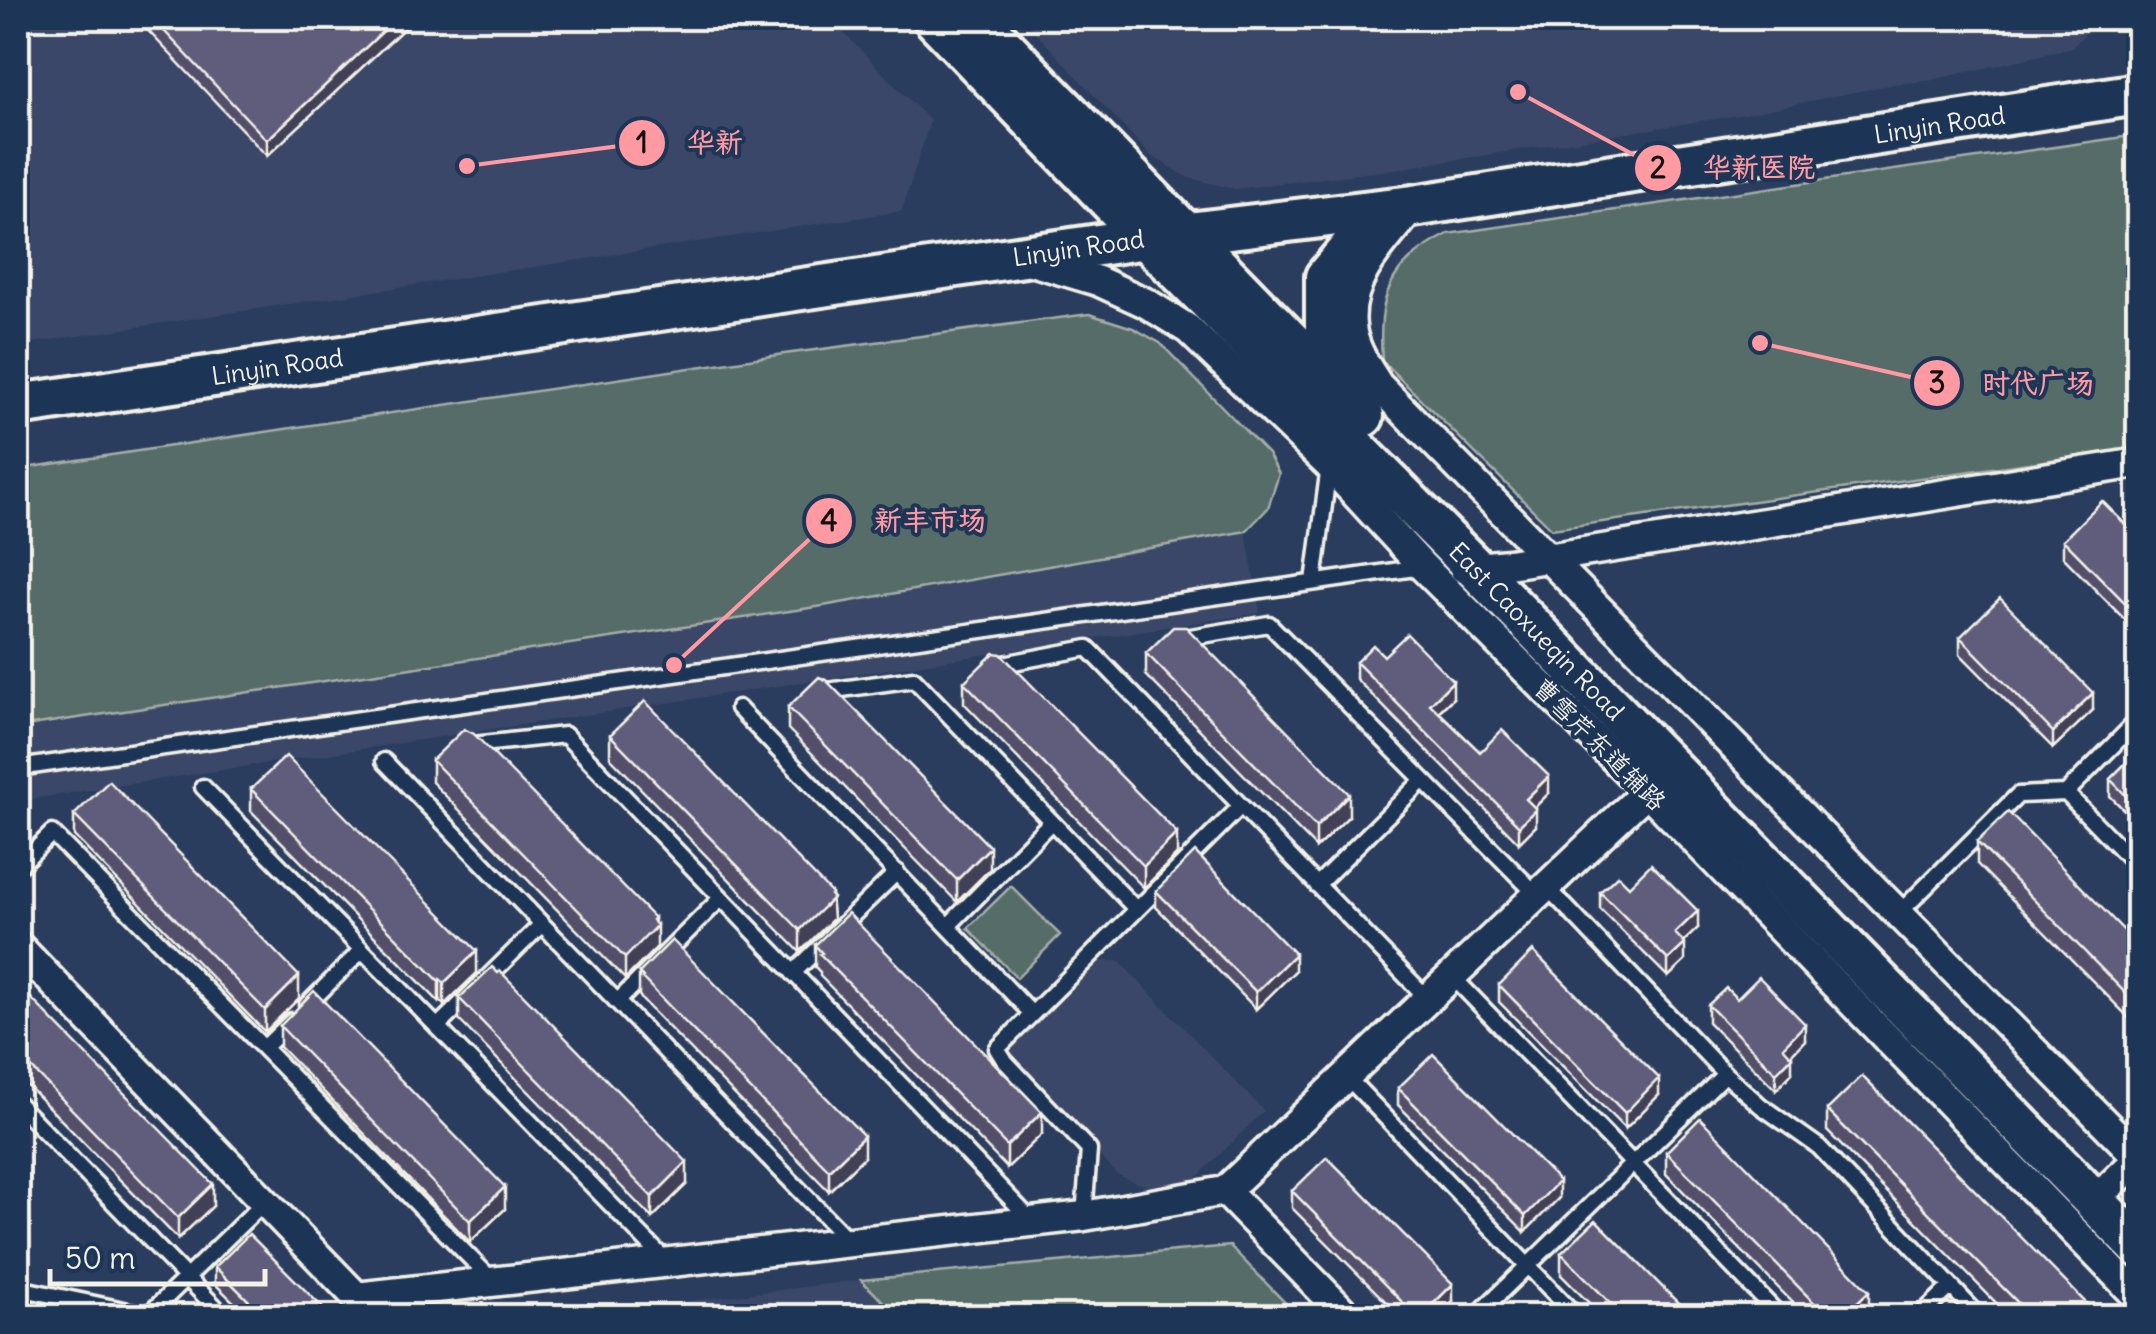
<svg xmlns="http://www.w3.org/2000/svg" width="2156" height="1334" font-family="Delius,'LXGW WenKai TC',sans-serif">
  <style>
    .built { fill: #3a4767 }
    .green { fill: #576c67; stroke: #a6aea8; stroke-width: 2.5 }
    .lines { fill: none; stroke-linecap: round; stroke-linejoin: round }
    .service-casing { stroke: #f4f1e8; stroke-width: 21 }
    .minor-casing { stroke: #f4f1e8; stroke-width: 35 }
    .secondary-casing { stroke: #f4f1e8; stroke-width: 48 }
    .service { stroke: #1d3557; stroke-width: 14 }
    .minor { stroke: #1d3557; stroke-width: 28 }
    .secondary { stroke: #1d3557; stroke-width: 40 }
    .wall { fill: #53506a; stroke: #f4f1e8; stroke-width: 2.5 }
    .shaded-wall { fill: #434156; stroke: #f4f1e8; stroke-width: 2.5 }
    .building { fill: #605d7b; stroke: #f4f1e8; stroke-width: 2.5 }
    .labels { text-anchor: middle; stroke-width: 8; stroke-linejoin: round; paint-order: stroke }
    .street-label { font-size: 25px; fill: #f4f1e8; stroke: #1d3557 }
    .leader { fill: none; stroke: #ff9aa2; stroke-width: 4 }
    .callout-dot { fill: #ff9aa2; stroke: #1d3557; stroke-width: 4 }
    .mark-label { font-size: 30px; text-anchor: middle; font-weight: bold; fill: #111 }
    .callout-label { font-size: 28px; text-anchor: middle; font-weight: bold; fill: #ff9aa2; stroke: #1d3557; stroke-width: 8; stroke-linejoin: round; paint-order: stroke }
  </style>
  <rect width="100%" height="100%" fill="#2a3d5e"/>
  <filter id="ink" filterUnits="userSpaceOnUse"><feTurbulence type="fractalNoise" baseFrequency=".01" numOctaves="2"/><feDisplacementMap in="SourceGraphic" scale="20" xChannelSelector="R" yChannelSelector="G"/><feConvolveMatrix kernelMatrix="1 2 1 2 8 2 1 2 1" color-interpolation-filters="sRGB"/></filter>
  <g filter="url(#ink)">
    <path class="built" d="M18 18H829L930 121 902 211 18 345Z
      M1022 18H2102L2071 48 1928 81 1894 84 1746 114 1390 170 1235 189 1189 178 1150 155Z
      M1246 531 1260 613 18 801V727L823 606Z
      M1097 961H1119L1264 1111 1191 1183 1167 1190 1139 1184 1116 1174 1010 1057 1012 1043Z
      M861 1280 898 1316H566Z"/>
    <path class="green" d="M2138 135V448L1552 529 1382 361C1378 295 1387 266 1448 234Z
      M1089 314 1133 328 1160 343 1268 454 1279 474 1268 508 1246 531 823 606 18 727V469L784 354Z
      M1011 886 1060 935 1017 978 968 928Z
      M1230 1246 1298 1316H898L861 1280Z"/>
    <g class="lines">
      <defs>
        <path id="service" d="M1314 582 1329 466
          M1178 639 1269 624 1537 895
          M998 665 1088 648 1428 999
          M827 691 914 679 1136 909
          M738 708 1032 1014
          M473 745 565 735 1032 1221
          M384 761 850 1242
          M18 768 1422 567
          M203 787 668 1263
          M2066 793 2138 720
          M18 867 52 833 493 1281
          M1317 885 1423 780
          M1546 886 1725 1074 1761 1106 1819 1147 1979 1316
          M1898 914 2018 795 2066 793 2138 867
          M948 926 1051 822
          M793 973 897 872
          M1452 976 1780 1316
          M617 1002 721 898
          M307 1005 362 950
          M437 1027 542 924
          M264 1048 292 1021
          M1346 1076 1576 1316
          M18 1104 224 1316
          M1084 1216 1089 1150 1004 1060 997 1049 1241 806
          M18 1288 148 1315
          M18 1300 32 1316
          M147 1316 264 1202
          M1476 1316 1725 1074
          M1920 1316 1950 1287"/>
        <path id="minor" d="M1407 214C1380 246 1346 281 1351 326 1353 348 1367 367 1378 385L2138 1157
          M1028 260 1098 281 1146 303 1188 329 1329 465 1423 567 1647 791 2138 1297
          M1464 568 1509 564 2138 463
          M18 946 375 1316
          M2111 1185 2138 1159
          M1225 1191 1347 1316
          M356 1297 1084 1216 1225 1191 1647 791"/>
        <g id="secondary">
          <path id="s1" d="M934 18 1146 238 1475 568 2138 1246"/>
          <path d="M976 18 1363 416"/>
          <path d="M1348 388 1326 344V277L1368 227 1400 212"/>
          <path id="s2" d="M18 405 1146 238 1413 206 2138 94"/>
        </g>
      </defs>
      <use href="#service" class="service-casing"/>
      <use href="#minor" class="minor-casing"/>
      <use href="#secondary" class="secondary-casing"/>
      <use href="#service" class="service"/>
      <use href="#minor" class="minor"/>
      <use href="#secondary" class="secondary"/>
    </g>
    <path class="wall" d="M136 18H415L267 156Z
      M2138 537V633L2063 557V540Z
      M1960 637 2093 710 2053 748 1960 654Z
      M1146 653 1349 816 1316 848 1146 675Z
      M1384 656 1453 698 1439 712 1480 752 1549 793 1534 808 1536 826 1519 843 1356 679V662Z
      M964 682 1177 854 1144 888 964 703Z
      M788 707 990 869 957 902 788 729Z
      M610 735 831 896 833 919 800 952 610 757Z
      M2138 751V824L2110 796V779Z
      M432 760 657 947 625 979 432 782Z
      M251 789 477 973 444 1005 440 1001 439 1002 251 811Z
      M74 815 299 998 265 1032 74 836Z
      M1977 842 2138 945V1027L1977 864Z
      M1629 886 1698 928 1683 942 1685 961 1668 977 1600 909V892Z
      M1156 891 1295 971 1256 1009 1156 907Z
      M815 945 1042 1134 1007 1168 820 976V972L815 967Z
      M498 973 687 1184 652 1218 459 1020V998Z
      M639 973 864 1157 829 1191 642 1000 639 995Z
      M1499 985 1659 1095 1625 1129 1499 1002Z
      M1737 999 1805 1040 1791 1055 1792 1073 1776 1090 1708 1022V1005Z
      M18 1000 213 1206 178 1239 18 1076Z
      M280 1026 505 1209 470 1242 280 1047Z
      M1398 1088 1559 1198 1525 1232 1398 1105Z
      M1827 1110 2099 1316H2009L1827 1131Z
      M1666 1152 1869 1312 1865 1316H1806L1666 1174Z
      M1292 1191 1453 1301 1437 1316H1400L1292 1208Z
      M1561 1253 1691 1316H1602L1561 1275Z
      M215 1267 331 1316H248L215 1284Z"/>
    <path class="shaded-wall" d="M397 18H415L267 156V140Z
      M1453 681V698L1430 720V704Z
      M2093 693V710L2053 748V732Z
      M1549 776V793L1526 816V799Z
      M1349 794V816L1316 848V827Z
      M1536 809V826L1519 843V826Z
      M1177 833V854L1144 888V866Z
      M990 847V869L957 902V880Z
      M831 893 833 919 800 952V930Z
      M1698 911V928L1675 950V933Z
      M654 918V929L657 925V947L625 979V958Z
      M1685 944V961L1668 977V960Z
      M477 951V973L444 1005V983Z
      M1295 954V971L1256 1009V992Z
      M299 976V998L265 1032V1010Z
      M440 979V1001L439 1002V981Z
      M1805 1024V1040L1783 1063V1047Z
      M1792 1057V1073L1776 1090V1073Z
      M1659 1078V1095L1625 1129V1113Z
      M1042 1112V1134L1007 1168V1146Z
      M864 1136V1157L829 1191V1170Z
      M687 1162V1184L652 1218V1197Z
      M1559 1181V1198L1525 1232V1216Z
      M213 1184V1206L178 1239V1218Z
      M505 1187V1209L470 1242V1221Z
      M1453 1284V1301L1437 1316H1421Z
      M1869 1291V1312L1865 1316H1843Z"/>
    <path class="building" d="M152 18H397L267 140Z
      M2102 501 2138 537V616L2063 540Z
      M2000 598 2093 693 2053 732 1960 637Z
      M1173 627H1186L1349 794 1316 827 1146 653Z
      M1407 634 1453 681 1430 704 1480 752 1502 730 1549 776 1526 799 1536 809 1519 826 1356 662 1373 645 1384 656Z
      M994 653 1001 654 1177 833 1144 866 964 682Z
      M819 677 826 680 990 847 957 880 788 707Z
      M645 701 831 893 830 895 833 898 800 930 610 735Z
      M464 729 474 734 654 918 652 920 657 925 625 958 432 760Z
      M2138 751V808L2110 779Z
      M286 756 477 951 444 983 440 979 439 981 251 789Z
      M109 781 299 976 265 1010 74 815Z
      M2008 812 2138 945V1006L1977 842Z
      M1195 852 1295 954 1256 992 1156 891Z
      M1651 864 1698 911 1675 933 1685 944 1668 960 1600 892 1618 875 1629 886Z
      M848 913 1042 1112 1007 1146 820 954 822 953 815 945Z
      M672 940 864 1136 829 1170 642 978 643 977 639 973Z
      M1533 951 1659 1078 1625 1113 1499 985Z
      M492 967 498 973 500 971 687 1162 652 1197 459 998Z
      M1759 977 1805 1024 1783 1047 1792 1057 1776 1073 1708 1005 1726 988 1737 999Z
      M314 991 505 1187 470 1221 280 1026Z
      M25 992 213 1184 178 1218 18 1054V1000Z
      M1433 1054 1559 1181 1525 1216 1398 1088Z
      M1862 1076 2099 1316H2031L1827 1110Z
      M1700 1118 1869 1291 1843 1316H1827L1666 1152Z
      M1327 1157 1453 1284 1421 1316H1416L1292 1191Z
      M1596 1220 1691 1316H1623L1561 1253Z
      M249 1234 331 1316H264L215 1267Z"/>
  </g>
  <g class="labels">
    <g class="street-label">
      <text dy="9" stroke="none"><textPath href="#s2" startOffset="1942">Linyin Road</textPath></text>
      <text dy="9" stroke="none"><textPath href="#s2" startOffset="1072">Linyin Road</textPath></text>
      <text dy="9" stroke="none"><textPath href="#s2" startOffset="262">Linyin Road</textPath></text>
      <text dy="9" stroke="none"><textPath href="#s1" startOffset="860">East Caoxueqin Road</textPath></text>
      <text transform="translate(1600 744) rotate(45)" y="9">曹雪芹东道辅路</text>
    </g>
  </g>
  <path class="leader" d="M467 166L642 143M1518 92L1658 168M1760 343L1937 383M674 665L829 521"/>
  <g class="callout-dot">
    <circle cx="467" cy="166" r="10"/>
    <circle cx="1518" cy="92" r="10"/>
    <circle cx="1760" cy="343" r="10"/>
    <circle cx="674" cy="665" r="10"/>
    <circle cx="642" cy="143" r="25"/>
    <circle cx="1658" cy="168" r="25"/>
    <circle cx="1937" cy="383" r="25"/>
    <circle cx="829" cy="521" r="25"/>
  </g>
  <g class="mark-label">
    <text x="642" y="153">1</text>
    <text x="1658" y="178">2</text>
    <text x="1937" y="393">3</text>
    <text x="829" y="531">4</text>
  </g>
  <g class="callout-label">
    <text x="715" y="152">华新</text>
    <text x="1759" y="177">华新医院</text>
    <text x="2038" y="393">时代广场</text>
    <text x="930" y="530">新丰市场</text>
  </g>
  <rect width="2156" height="1334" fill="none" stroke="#1d3557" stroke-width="60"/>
  <rect x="30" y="30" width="2096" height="1274" fill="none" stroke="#f4f1e8" stroke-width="4" filter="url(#ink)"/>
  <path d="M50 1269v15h215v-15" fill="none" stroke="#f4f1e8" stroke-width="5"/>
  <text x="65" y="1269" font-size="30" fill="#f4f1e8" stroke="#1d3557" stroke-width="8" paint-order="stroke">50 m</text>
</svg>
